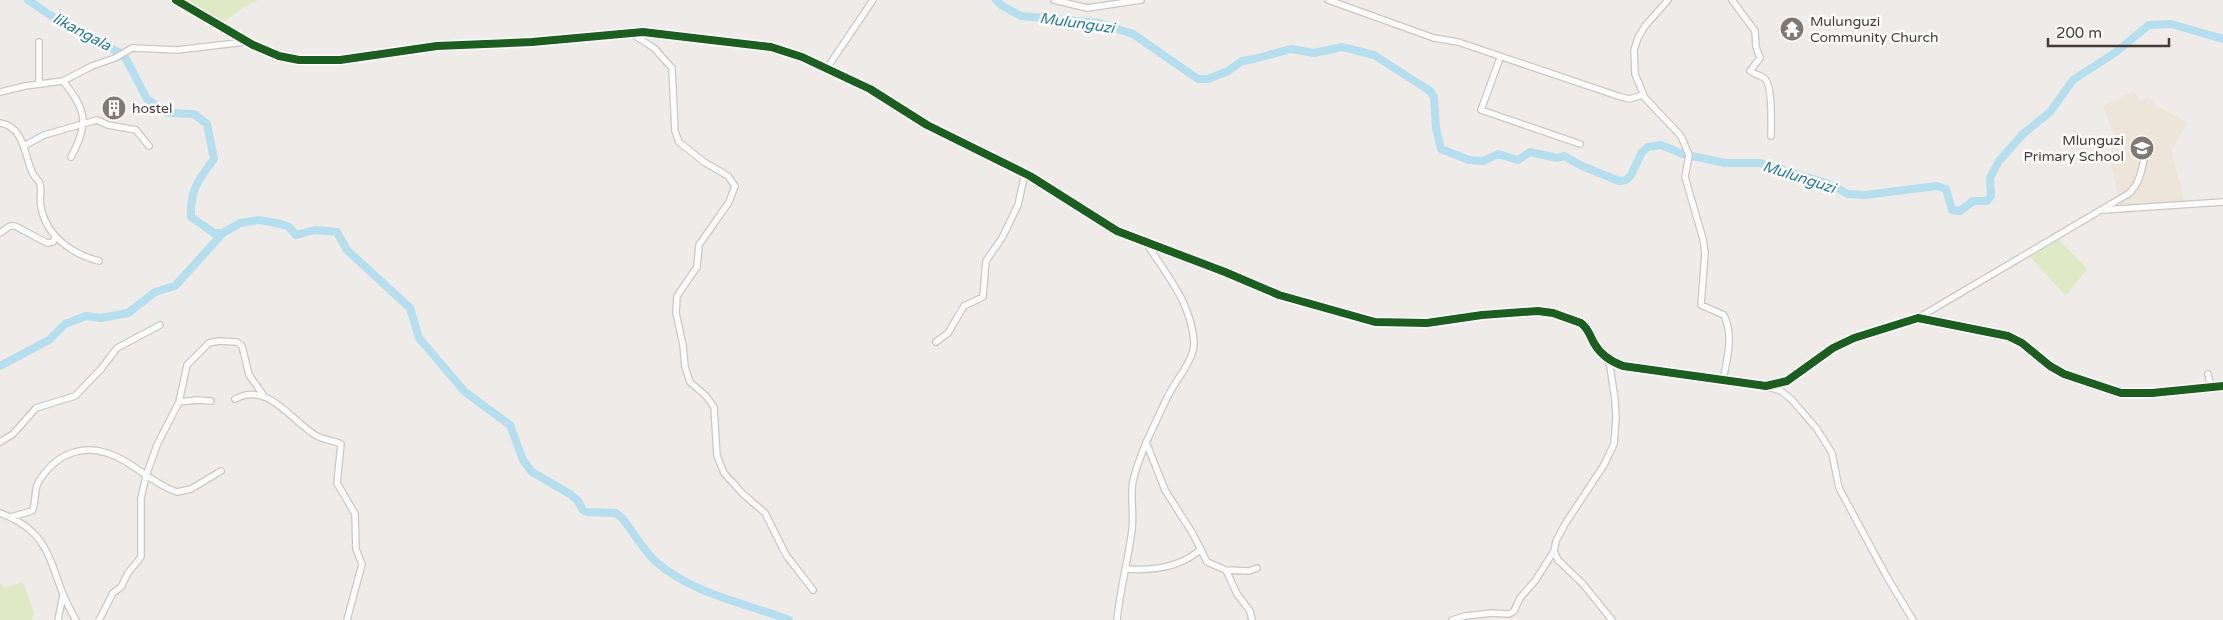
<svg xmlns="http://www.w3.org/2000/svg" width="2223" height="620" font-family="'Varela Round',sans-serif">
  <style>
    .education { fill: #ede5d9 }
    .green { fill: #dfe9c6 }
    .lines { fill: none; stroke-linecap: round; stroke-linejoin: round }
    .river { stroke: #b5deef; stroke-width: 8 }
    .minor-casing { stroke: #cbc7c4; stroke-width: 8 }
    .minor { stroke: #fcfcfc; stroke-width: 5.5 }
    .cycleway-casing { stroke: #fff; stroke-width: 11 }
    .cycleway { stroke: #1b5e20; stroke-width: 8 }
    .labels { text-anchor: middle; stroke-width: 5; stroke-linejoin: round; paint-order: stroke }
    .poi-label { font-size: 14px; fill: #443c34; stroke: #fff; text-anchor: start }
    .water-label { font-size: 15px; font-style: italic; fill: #287ca3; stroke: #fff }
  </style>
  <rect width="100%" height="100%" fill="#eeebe8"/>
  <path class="education" d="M2134 91 2140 101 2148 97 2156 105 2188 123 2171 150 2185 204 2121 208 2110 161 2114 134 2103 106Z"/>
  <path class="green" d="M178 0H258L244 7 221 24Z
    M2058 239 2087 269 2066 296 2030 257Z
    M23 582 34 613 32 620H0V583L4 588Z"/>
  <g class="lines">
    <path class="river" d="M28 0 53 17 120 53 126 59 147 99 167 113 194 114 207 124 214 159C198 180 190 190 191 217L214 233H223
      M996 0 1001 5 1021 16 1099 23 1133 34 1198 79H1208L1228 71 1242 61 1254 59 1291 49 1314 53 1342 47 1374 55 1430 91 1434 97 1436 128 1441 149 1469 160 1483 161 1498 154 1518 160 1530 152 1557 158 1564 156 1582 166 1619 181 1626 180 1631 175 1642 152 1648 147 1661 145 1683 154 1725 163H1760L1829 184 1848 194 1865 195 1937 186 1946 189 1952 210 1960 211 1973 201H1987L1991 196 1990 178 1999 161 2023 134 2050 112 2073 80 2116 52 2149 25 2171 24 2223 39
      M0 366 49 340 65 324 86 316 101 318 128 313 155 292 175 286 223 233 240 223 259 220 281 224 289 227 296 235 315 230 337 232 347 250 410 308 419 338 465 392 510 425 523 460 532 472 570 494 578 501 583 510 587 512 616 513 622 518C633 532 643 549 655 561 694 595 743 602 789 620"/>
    <defs>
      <path id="minor" d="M176 0 253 45 279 56 299 60H340L437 46 532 42 643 32 771 47 802 57 870 89 927 125 1030 176 1117 231 1225 272 1279 295 1375 322 1427 323 1482 315 1538 311 1553 313 1581 323C1588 328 1590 336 1594 343 1600 354 1612 362 1623 366L1766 386 1787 381 1833 348 1854 338 1918 318 2008 336 2022 343 2050 366 2064 374 2121 393H2152L2223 386
        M1054 0 1087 8 1141 0
        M1328 0 1434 38 1458 42 1618 96 1629 99 1643 95
        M1668 0 1645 26 1638 38 1634 50 1635 74 1645 98 1681 136 1689 155 1685 177 1703 239 1705 253 1701 305 1724 315C1734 337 1727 358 1723 380
        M1732 0 1755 31 1756 47 1760 58 1750 71C1754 75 1759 74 1764 78 1773 84 1771 125 1771 136
        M632 34 654 48 672 68 675 131 679 142 704 162 728 176 735 186 729 202 699 245 697 267 677 296 676 313 683 345 685 367 690 382 706 396 714 407 717 456 724 473 743 494 765 513 786 555 813 590
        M39 42V84
        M1500 58 1481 110 1580 144
        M827 68 873 0
        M63 81C87 111 89 123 71 157
        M0 92 25 86 63 81 92 66 115 58 132 48 177 50 245 42
        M0 123C25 127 24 156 33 174 35 178 39 180 40 184 42 191 39 199 41 207 46 236 72 254 99 261
        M24 146 44 135 97 120 108 125 136 130 149 146
        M2103 210 2223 202
        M0 233 10 226H15L47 243 53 242 55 237
        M1918 318 2128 194C2141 184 2143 164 2146 148
        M936 342 948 333 964 306 983 297 986 261 1002 238 1018 205 1025 173
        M2208 374 2211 387
        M1768 387 1781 391 1792 400 1817 429 1832 453 1839 488 1887 577 1913 620
        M235 399C267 381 291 420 315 435 323 440 333 440 341 444L337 483 355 514 356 549 362 564 347 620
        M179 402 197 400 211 401
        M0 442 13 434 36 408 75 396 101 369 117 348 160 325
        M1146 442 1165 490 1193 534 1207 562 1226 570 1237 594 1250 611 1252 620
        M0 513C60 535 47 575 76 620
        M11 517 32 511C37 502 33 490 39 481 58 451 88 441 121 459 140 469 156 485 177 492L191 489 221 471
        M1554 551 1558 560 1583 584 1612 620
        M1126 569C1153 571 1180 568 1201 549
        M1226 570 1249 571 1257 568
        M58 620 63 595
        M99 620 113 593 121 587 128 573 141 557V498L146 476 157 445 179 402 187 365 209 343 219 341 237 342 242 346 249 375 264 396
        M1117 620C1120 590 1128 560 1132 530 1134 514 1130 493 1133 481 1140 452 1154 426 1166 400 1173 383 1195 360 1194 342 1191 302 1167 276 1147 244
        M1452 620 1465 616 1492 613 1509 614 1514 611 1520 598 1535 581 1554 551 1556 541 1565 524 1604 465 1614 444 1616 418 1615 400 1610 366 1606 357"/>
    </defs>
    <use href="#minor" class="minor-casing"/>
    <use href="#minor" class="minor"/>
    <defs>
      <path id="cycleway" d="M176 0 253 45 279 56 299 60H340L437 46 532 42 643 32 771 47 802 57 870 89 927 125 1030 176 1117 231 1225 272 1279 295 1375 322 1427 323 1482 315 1538 311 1553 313 1581 323C1588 328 1590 336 1594 343 1600 354 1612 362 1623 366L1766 386 1787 381 1833 348 1854 338 1918 318 2008 336 2022 343 2050 366 2064 374 2121 393H2152L2223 386"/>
    </defs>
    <use href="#cycleway" class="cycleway-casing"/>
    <use href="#cycleway" class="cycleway"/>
  </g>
  <defs>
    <symbol id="temple-disc" viewBox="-11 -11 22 22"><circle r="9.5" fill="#807973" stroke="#fff"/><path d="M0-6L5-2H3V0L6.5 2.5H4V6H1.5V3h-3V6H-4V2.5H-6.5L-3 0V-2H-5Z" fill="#fff"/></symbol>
    <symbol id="building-disc" viewBox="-11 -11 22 22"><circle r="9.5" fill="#807973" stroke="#fff"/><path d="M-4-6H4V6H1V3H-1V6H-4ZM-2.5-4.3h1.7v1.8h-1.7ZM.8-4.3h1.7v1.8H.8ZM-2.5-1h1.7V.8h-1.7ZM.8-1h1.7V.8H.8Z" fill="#fff"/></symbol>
    <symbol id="school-disc" viewBox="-11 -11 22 22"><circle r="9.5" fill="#807973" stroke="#fff"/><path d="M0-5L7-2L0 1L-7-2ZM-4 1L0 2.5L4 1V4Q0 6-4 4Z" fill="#fff"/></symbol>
  </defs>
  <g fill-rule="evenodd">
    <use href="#temple-disc" x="1778" y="15" width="28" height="28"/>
    <use href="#building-disc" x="100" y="94" width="28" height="28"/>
    <use href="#school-disc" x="2128" y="134" width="28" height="28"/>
  </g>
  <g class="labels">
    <g class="poi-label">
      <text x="1810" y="26">Mulunguzi<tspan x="1810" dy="16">Community Church</tspan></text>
      <text x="132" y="113">hostel</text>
      <text x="2124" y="145" text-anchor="end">Mlunguzi<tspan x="2124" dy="16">Primary School</tspan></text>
    </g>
    <g class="water-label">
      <text transform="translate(1077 23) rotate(8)" y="5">Mulunguzi</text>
      <text transform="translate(82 32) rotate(28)" y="5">likangala</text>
      <text transform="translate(1799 177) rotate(18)" y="5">Mulunguzi</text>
    </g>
  </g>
  <path d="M2048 38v8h121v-8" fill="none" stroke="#443c34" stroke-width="2.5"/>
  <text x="2056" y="38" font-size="15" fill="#443c34" stroke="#ffffff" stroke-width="4" paint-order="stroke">200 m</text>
</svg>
